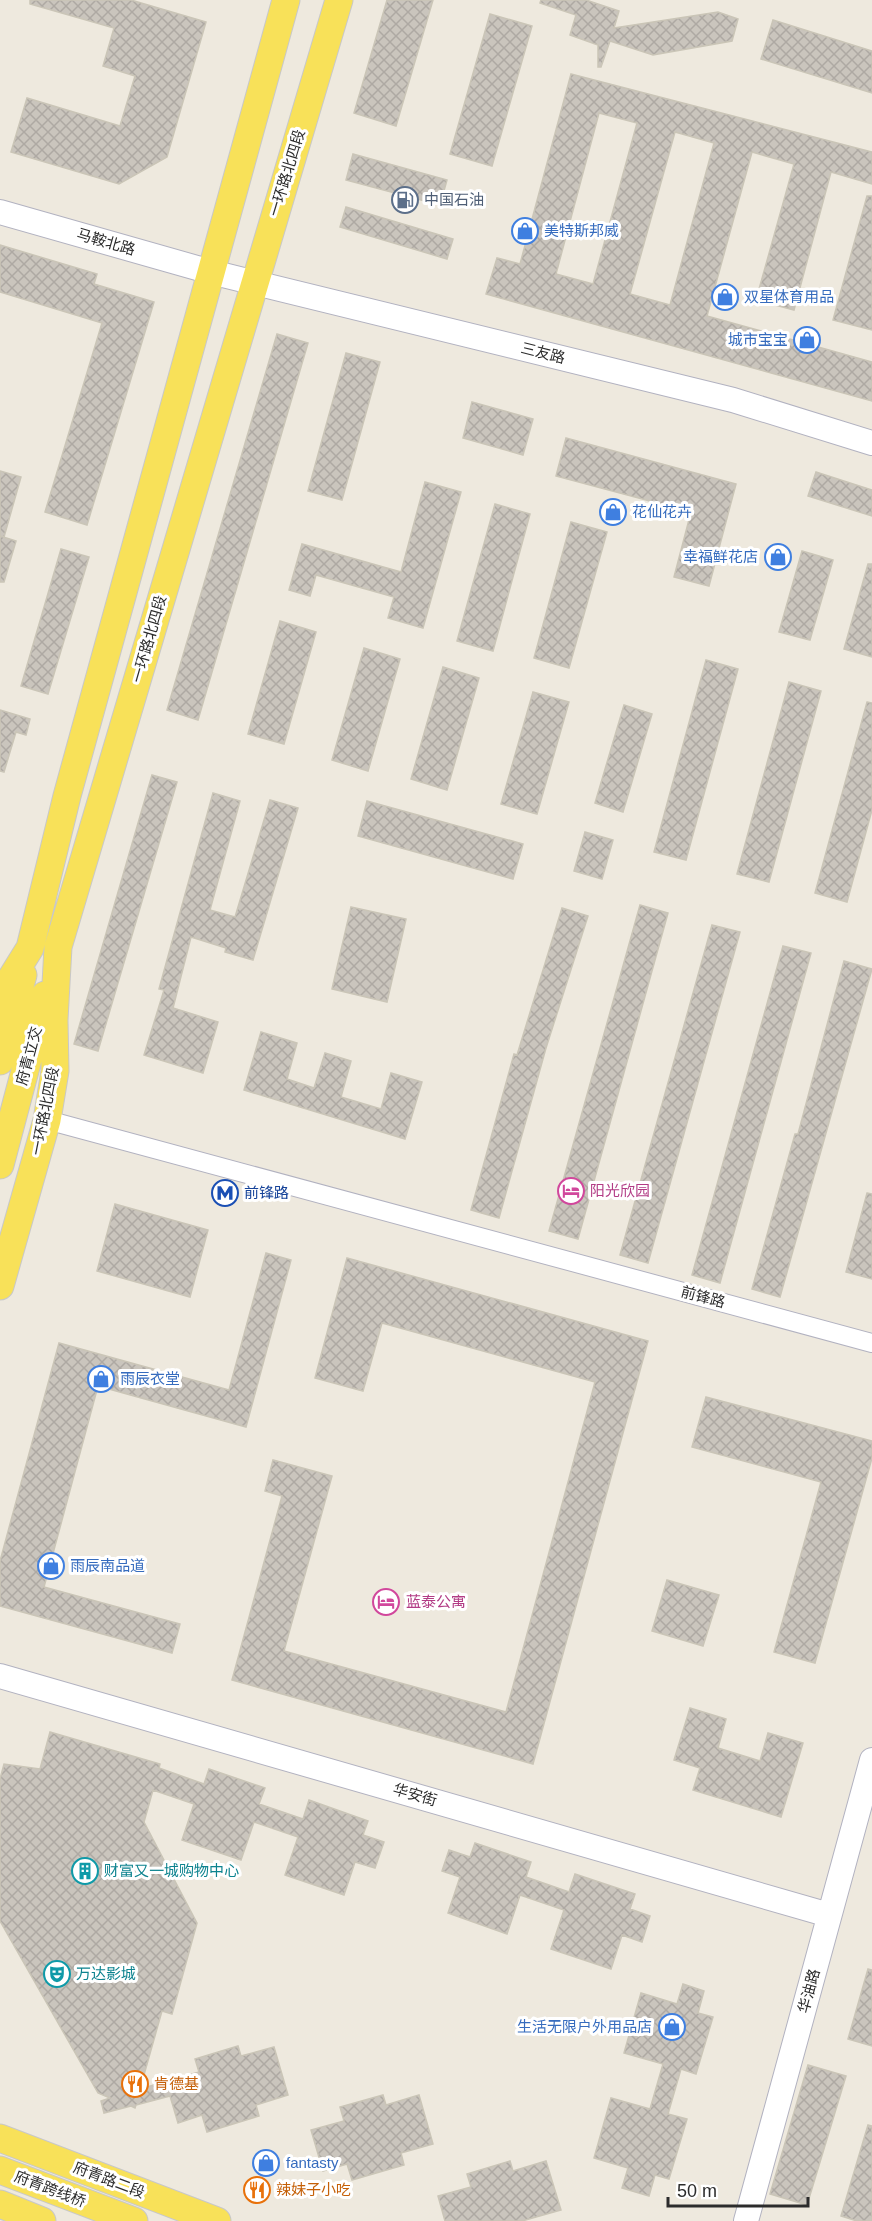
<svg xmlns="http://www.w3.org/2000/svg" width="872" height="2221" font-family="Arial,'Noto Sans SC',sans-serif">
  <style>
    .building { fill: url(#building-cross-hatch); stroke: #cac5b7; stroke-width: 1.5; fill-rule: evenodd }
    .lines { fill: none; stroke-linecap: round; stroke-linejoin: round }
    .street-casing { stroke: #b2b2c0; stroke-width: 20 }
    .secondary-casing { stroke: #b2b2c0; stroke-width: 26 }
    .primary-casing { stroke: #c8c8c8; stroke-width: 29 }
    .street { stroke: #fff; stroke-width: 18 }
    .secondary { stroke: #fff; stroke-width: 24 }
    .primary { stroke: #f8e159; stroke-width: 27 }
    .labels { text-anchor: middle; stroke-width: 6; stroke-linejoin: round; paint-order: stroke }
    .street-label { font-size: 15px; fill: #2c2c2c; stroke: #fff }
    .service-label { font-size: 15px; fill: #4e5e75; stroke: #fff; text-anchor: start }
    .shop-label { font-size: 15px; fill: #366cbe; stroke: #fff; text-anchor: start }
    .hotel-label { font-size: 15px; fill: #b23c85; stroke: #fff; text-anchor: start }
    .transit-label { font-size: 15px; fill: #164399; stroke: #fff; text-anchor: start }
    .culture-label { font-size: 15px; fill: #0d838f; stroke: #fff; text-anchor: start }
    .food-label { font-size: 15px; fill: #c56008; stroke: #fff; text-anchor: start }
  </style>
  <defs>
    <pattern id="building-cross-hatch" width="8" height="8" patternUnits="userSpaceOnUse" patternTransform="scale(1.5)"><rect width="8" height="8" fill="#cac5bd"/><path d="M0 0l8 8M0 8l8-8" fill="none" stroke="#aea9a3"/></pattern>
  </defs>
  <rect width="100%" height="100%" fill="#eee9de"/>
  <path class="building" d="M30 0H131L206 22 167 157 119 184 11 152 27 98 120 126 135 76 103 66 114 28 30 4Z
    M387 0H433L396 126 354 113Z
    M541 0H586L619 11 614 28 718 12 738 19 732 41 653 55 610 41 601 67H598V45L570 35 576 15 540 3Z
    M490 14 532 26 492 166 450 154Z
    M773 20 872 51V93L761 59Z
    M571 74 872 152V184L831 172 794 310 756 300 794 164 752 152 707 316 872 362V401L486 294 497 258 520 264ZM599 113 637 123 593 284 556 274ZM675 132 714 143 670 305 630 294Z
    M353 154 447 180 440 205 346 180Z
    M867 196H872V330L833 320Z
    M346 207 453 239 447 259 340 227Z
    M0 245 97 274 94 284 154 302 87 525 45 512 102 323 0 292Z
    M277 334 308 343 198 720 167 710Z
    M346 353 380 362 342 500 308 491Z
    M472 402 533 419 523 455 463 438Z
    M566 438 736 484 709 586 674 577 691 512 556 476Z
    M0 471 21 477 4 537 0 536Z
    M816 472 872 490V516L808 496Z
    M425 482 461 492 423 628 388 618 394 597 316 575 310 596 289 590 302 544 401 572Z
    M495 504 530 514 493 651 457 641Z
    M571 522 607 532 569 668 534 658Z
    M0 536 16 541 4 582H0Z
    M61 549 89 557 48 694 21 686Z
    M802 551 833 560 810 640 779 632Z
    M868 564H872V657L844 649Z
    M280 621 316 632 284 744 248 734Z
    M364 648 400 659 368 771 332 760Z
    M706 660 738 669 686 860 654 852Z
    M443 667 479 678 447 790 411 779Z
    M789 682 821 691 769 882 737 874Z
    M533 692 569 702 537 814 501 804Z
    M867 702 872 703V810L847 902 815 893Z
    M624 705 652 714 623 812 595 803Z
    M0 710 30 719 26 735 16 732 4 772 0 771Z
    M152 775 177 782 98 1051 74 1044Z
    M213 793 240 801 210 910 235 917 270 800 298 808 253 960 225 952 226 948 191 937 173 1008 218 1022 203 1073 144 1055 164 990 159 989Z
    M367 801 523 844 513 879 358 836Z
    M585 832 613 840 602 879 574 871Z
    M640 905 668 913 578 1239 549 1231Z
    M351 907 406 919 387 1002 332 989Z
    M562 908 588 916 546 1048 499 1218 471 1210 514 1054 517 1055Z
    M712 925 740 932 648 1263 620 1255Z
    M783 946 811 953 720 1283 692 1275Z
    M844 961 872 969 780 1297 752 1289 795 1134H798Z
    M261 1032 297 1043 287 1079 314 1088 325 1053 351 1061 341 1097 381 1109 391 1073 422 1082 405 1139 244 1090Z
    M867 1193 872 1194V1279L846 1272Z
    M115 1204 208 1230 190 1297 97 1271Z
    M266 1253 291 1260 246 1427 98 1386 44 1587 180 1624 172 1653 0 1606V1561L59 1343 229 1390Z
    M347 1258 648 1341 533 1764 232 1680 282 1496 265 1491 273 1460 332 1476 284 1651 506 1712 595 1382 382 1323 363 1391 315 1378Z
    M706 1397 872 1441V1458L815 1663 774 1652 821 1482 692 1447Z
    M667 1580 719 1595 703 1646 652 1631Z
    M690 1708 726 1719 718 1748 760 1761 768 1733 803 1743 781 1817 693 1790 700 1768 674 1760Z
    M50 1732 160 1764 159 1768 204 1784 209 1769 265 1788 259 1804 303 1819 309 1800 368 1821 363 1835 384 1842 375 1868 355 1862 344 1895 285 1875 298 1837 254 1822 241 1860 182 1840 194 1804 153 1790 144 1822 197 1923 172 2014 162 2011 140 2089 199 2072 195 2059 238 2046 241 2056 274 2047 288 2095 256 2105 259 2116 207 2132 202 2115 178 2123 170 2096 136 2105 135 2108 131 2106 104 2113 101 2101 110 2098 98 2093 0 1921V1779L4 1764 40 1769Z
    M475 1843 531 1862 526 1877 569 1892 575 1874 635 1894 630 1909 650 1916 642 1942 622 1935 611 1969 551 1949 564 1910 520 1895 507 1934 448 1913 460 1877 442 1871 449 1850 470 1857Z
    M868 1969 872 1970V2046L848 2039Z
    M683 1984 704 1991 698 2013 713 2017 696 2074 681 2069 668 2114 687 2119 669 2179 655 2175 649 2196 622 2188 628 2168 594 2158 611 2098 650 2109 663 2064 624 2053 641 1993 677 2004Z
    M808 2065 846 2076 807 2205 770 2194Z
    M383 2095 386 2105 419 2095 433 2144 401 2153 404 2165 352 2180 347 2164 323 2171 311 2130 344 2121 340 2107Z
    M868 2125 872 2126V2221H857L841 2216Z
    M510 2161 513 2171 546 2161 561 2210 522 2221H445L438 2196 471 2187 467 2174Z"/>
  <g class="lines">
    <defs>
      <path id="street" d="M47 1120 872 1343"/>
      <path id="secondary" d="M0 212 211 272 733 400 872 443
        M0 1676 829 1915
        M746 2221 872 1760"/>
      <path id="primary" d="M0 996 30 948 67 796 286 0
        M0 1061 23 975
        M0 1165 45 995
        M0 1286 47 1120 55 1071 54 1020 58 947 339 0
        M0 2138 217 2221
        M0 2170 134 2221
        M0 2204 42 2221"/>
    </defs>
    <use href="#street" class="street-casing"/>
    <use href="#secondary" class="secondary-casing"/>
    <use href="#primary" class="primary-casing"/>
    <use href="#street" class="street"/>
    <use href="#secondary" class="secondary"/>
    <use href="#primary" class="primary"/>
  </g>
  <defs>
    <symbol id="fuel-ring" viewBox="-11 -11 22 22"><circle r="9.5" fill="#fff" stroke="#5c6f8a" stroke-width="1.5"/><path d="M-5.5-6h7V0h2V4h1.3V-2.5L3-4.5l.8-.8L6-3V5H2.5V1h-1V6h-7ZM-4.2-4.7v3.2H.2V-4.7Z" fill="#5c6f8a"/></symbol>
    <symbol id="shop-ring" viewBox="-11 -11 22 22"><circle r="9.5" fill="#fff" stroke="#3f7fe0" stroke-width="1.5"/><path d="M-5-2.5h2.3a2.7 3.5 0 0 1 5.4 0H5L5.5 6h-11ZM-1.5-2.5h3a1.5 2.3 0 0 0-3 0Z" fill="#3f7fe0"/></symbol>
    <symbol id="hotel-ring" viewBox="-11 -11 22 22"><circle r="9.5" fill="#fff" stroke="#d1479c" stroke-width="1.5"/><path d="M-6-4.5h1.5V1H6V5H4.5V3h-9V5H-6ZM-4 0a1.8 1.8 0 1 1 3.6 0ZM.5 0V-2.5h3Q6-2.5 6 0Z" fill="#d1479c"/></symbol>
    <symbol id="metro-ring" viewBox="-11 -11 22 22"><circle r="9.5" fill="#fff" stroke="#1a4fb4" stroke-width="1.5"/><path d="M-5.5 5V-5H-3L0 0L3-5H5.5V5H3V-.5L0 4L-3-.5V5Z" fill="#1a4fb4"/></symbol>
    <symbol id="building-ring" viewBox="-11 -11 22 22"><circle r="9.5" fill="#fff" stroke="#0f9aa8" stroke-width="1.5"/><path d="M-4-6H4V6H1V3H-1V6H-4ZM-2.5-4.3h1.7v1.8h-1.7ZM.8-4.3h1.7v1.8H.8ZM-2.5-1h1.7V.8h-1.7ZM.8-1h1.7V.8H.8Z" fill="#0f9aa8"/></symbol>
    <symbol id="theatre-ring" viewBox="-11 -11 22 22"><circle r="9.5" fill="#fff" stroke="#0f9aa8" stroke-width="1.5"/><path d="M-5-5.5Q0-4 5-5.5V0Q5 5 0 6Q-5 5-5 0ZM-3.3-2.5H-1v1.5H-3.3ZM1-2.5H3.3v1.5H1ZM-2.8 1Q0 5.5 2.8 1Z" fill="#0f9aa8"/></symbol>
    <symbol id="restaurant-ring" viewBox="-11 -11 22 22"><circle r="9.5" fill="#fff" stroke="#e8710a" stroke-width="1.5"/><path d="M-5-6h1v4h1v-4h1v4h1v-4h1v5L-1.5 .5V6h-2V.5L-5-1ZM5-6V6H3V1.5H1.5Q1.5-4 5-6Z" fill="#e8710a"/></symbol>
  </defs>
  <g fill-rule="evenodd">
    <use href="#fuel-ring" x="390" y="185" width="30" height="30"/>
    <use href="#shop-ring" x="510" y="216" width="30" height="30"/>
    <use href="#shop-ring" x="710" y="282" width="30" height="30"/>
    <use href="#shop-ring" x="792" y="325" width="30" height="30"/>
    <use href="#shop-ring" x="598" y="497" width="30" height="30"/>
    <use href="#shop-ring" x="763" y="542" width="30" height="30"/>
    <use href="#hotel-ring" x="556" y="1176" width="30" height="30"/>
    <use href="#metro-ring" x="210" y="1178" width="30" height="30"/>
    <use href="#shop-ring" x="86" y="1364" width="30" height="30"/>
    <use href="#shop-ring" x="36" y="1551" width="30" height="30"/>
    <use href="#hotel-ring" x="371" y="1587" width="30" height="30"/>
    <use href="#building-ring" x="70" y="1856" width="30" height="30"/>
    <use href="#theatre-ring" x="42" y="1959" width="30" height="30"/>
    <use href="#shop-ring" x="657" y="2012" width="30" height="30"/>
    <use href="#restaurant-ring" x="120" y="2069" width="30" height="30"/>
    <use href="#shop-ring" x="251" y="2148" width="30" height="30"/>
    <use href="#restaurant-ring" x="242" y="2175" width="30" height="30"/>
  </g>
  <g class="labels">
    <g class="street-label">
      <text transform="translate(287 173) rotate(-73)" y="5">一环路北四段</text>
      <text transform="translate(106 242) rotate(16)" y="5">马鞍北路</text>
      <text transform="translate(543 353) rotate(14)" y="5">三友路</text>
      <text transform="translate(149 639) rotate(-74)" y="5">一环路北四段</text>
      <text transform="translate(29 1056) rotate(-75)" y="5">府青立交</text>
      <text transform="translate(45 1111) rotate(-79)" y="5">一环路北四段</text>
      <text transform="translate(703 1297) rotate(15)" y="5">前锋路</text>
      <text transform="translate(415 1795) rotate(16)" y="5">华安街</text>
      <text transform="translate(809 1991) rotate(-75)" y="5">华油路</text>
      <text transform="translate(109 2180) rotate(21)" y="5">府青路二段</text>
      <text transform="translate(50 2189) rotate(21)" y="5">府青跨线桥</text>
    </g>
    <g class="service-label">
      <text x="424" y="205">中国石油</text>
    </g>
    <g class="shop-label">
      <text x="544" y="236">美特斯邦威</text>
      <text x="744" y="302">双星体育用品</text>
      <text x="788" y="345" text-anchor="end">城市宝宝</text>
      <text x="632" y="517">花仙花卉</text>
      <text x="758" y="562" text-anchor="end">幸福鲜花店</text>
      <text x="120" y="1384">雨辰衣堂</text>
      <text x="70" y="1571">雨辰南品道</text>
      <text x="652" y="2032" text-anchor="end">生活无限户外用品店</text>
      <text x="286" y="2168">fantasty</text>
    </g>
    <g class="hotel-label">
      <text x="590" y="1196">阳光欣园</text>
      <text x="406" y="1607">蓝泰公寓</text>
    </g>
    <g class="transit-label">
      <text x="244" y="1198">前锋路</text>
    </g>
    <g class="culture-label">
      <text x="104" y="1876">财富又一城购物中心</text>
      <text x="76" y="1979">万达影城</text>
    </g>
    <g class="food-label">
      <text x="154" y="2089">肯德基</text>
      <text x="276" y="2195">辣妹子小吃</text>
    </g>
  </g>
  <path d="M668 2197v9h140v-9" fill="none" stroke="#2c2c2c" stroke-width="3"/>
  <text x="677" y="2197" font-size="18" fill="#2c2c2c" stroke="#ffffff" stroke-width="4.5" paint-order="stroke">50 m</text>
</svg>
